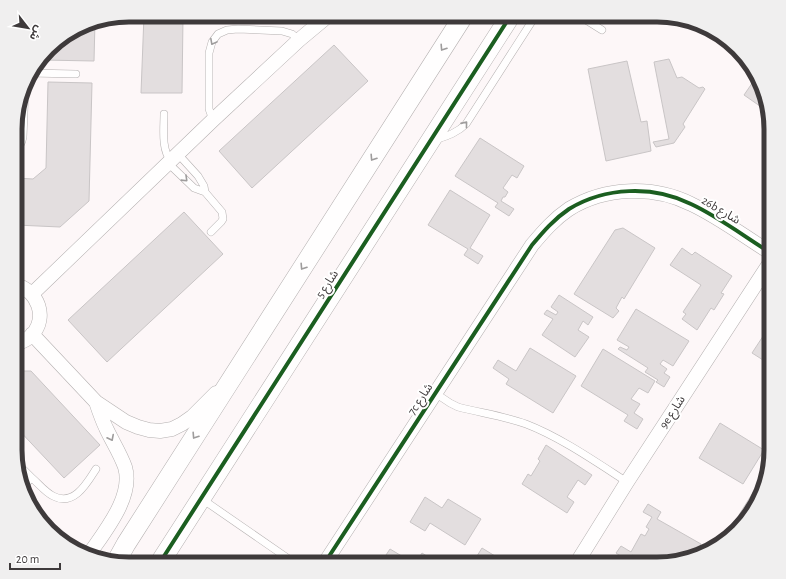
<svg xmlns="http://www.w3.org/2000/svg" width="786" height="579" font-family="'Alegreya Sans','Noto Sans Arabic',sans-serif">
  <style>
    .building { fill: #e3dedf; stroke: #c9c5c6 }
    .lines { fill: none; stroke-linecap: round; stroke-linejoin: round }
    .lane-casing { stroke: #b4b0b0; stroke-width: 8 }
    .street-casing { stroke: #b4b0b0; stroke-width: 15 }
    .secondary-casing { stroke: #b4b0b0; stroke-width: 20 }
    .lane { stroke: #fffefe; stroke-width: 7 }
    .street { stroke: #fffefe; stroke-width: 14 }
    .secondary { stroke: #fffefe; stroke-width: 19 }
    .cycleway-casing { stroke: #fff; stroke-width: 6 }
    .cycleway { stroke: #1b5e20; stroke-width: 4 }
    .oneway { stroke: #9e9c9c }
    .labels { text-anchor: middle; stroke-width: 4; stroke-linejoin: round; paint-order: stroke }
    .street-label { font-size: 12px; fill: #3e3a3b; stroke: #fff }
    .rim { fill: none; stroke: #3e3a3b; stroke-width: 5 }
  </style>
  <rect width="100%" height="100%" fill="#fdf7f8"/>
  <path class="building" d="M144 15H185L183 17 182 93H141Z
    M92 21H95L94 61 43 60V56L54 43Z
    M334 45 368 81 252 188 219 151Z
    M669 59 677 78 682 77 699 88 703 87 705 89 683 124 685 127 674 143 656 147 653 142 669 139 654 62Z
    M627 61 641 122 647 121 651 151 606 161 588 69Z
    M757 76 759 79 767 111 744 95Z
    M48 82 92 83 89 201 60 227 16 225V178L33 179 46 168Z
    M480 138 524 166 517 178 512 175 503 188 508 192 505 197H503L501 201 514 209 509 216 495 207 498 203 455 176Z
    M450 190 490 215 470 248 483 256 478 264 464 255 468 249 428 225Z
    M184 212 223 254 107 362 68 320Z
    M623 228 655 248 624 299 622 297 616 308 619 311 613 318 574 294 615 230Z
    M682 248 692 255 695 252 732 276 721 293 724 294 714 310 711 308 697 330 682 319 686 314 683 312 701 285 670 265Z
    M559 295 593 317 588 325 583 321 578 330 589 337 575 357 542 335 553 319 544 314 547 310 556 315 558 312 551 307Z
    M636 309 689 341 673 366 663 360 660 364 667 369 664 373 670 377 664 387 656 382 658 380 645 372 648 368 618 349 620 347 627 350 629 347 617 340Z
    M771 324V365L752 353Z
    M530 348 576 376 553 413 506 384 509 379 493 368 498 360 516 371Z
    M603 349 655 381 648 393 639 388 631 399 640 404 634 413 643 419 637 429 624 421 628 415 581 386Z
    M15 371H31L100 445 64 478 15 426Z
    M720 423 764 450 743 484 699 458Z
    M546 445 592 475 585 485 578 480 567 497 574 502 567 513 522 484 528 474 531 476 540 461 538 459Z
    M754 491 761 495 743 525 737 530 732 526Z
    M425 497 442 508 448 499 481 519 465 545 430 523 425 531 410 522Z
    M648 504 661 512 657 519 701 544 695 555H691L690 556 684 558 681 556 680 559 657 564H640L632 559 634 556 632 555 628 561 616 553 621 546 631 552 641 534 645 536 649 529 646 527 652 517 643 512Z
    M482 548 508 564H472Z
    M390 549 415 564H380Z
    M422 553 439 564H415Z"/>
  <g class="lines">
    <defs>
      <path id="lane" d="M578 15 602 30
        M30 73 76 74
        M164 114C164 129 161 149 171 161
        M213 120 209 109V53L212 42 218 34 227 30 238 29 282 31 292 34 299 40
        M435 140C447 136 457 133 466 124L536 15
        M16 150C21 146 22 142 23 137L25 88
        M178 154 198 176 204 186 205 192 222 212 223 219 221 222 211 232
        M168 163 194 188 205 192
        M435 393 450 403 458 407C481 413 504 416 526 424 560 437 596 462 627 482
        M17 463 32 478 23 486
        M32 478C39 484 45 492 53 496 74 507 87 483 96 469
        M202 499 296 564"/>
      <path id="street" d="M32 294 213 120 299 40 329 15
        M32 334 96 402 126 422 138 427 149 430 160 431 172 429 182 424 192 417 216 393
        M16 344C22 342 27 340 32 335 48 317 38 291 16 285
        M88 556C104 532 134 497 125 467 120 453 112 441 106 428 102 420 99 411 96 402
        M324 564 532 245C543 232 554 219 569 209 605 187 653 185 691 204 719 217 745 237 771 253
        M576 564 627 482 771 261"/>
      <path id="secondary" d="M116 562 126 544 464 15
        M159 564 511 15"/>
    </defs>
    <use href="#lane" class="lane-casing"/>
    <use href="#street" class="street-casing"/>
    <use href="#secondary" class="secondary-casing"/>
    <use href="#lane" class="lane"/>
    <use href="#street" class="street"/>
    <use href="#secondary" class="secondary"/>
    <defs>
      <path id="cycleway" d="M159 564 511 15
        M324 564 532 245C543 232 554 219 569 209 605 187 653 185 691 204 719 217 745 237 771 253"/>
    </defs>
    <use href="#cycleway" class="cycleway-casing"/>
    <use href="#cycleway" class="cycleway"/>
  </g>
  <defs><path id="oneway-chevron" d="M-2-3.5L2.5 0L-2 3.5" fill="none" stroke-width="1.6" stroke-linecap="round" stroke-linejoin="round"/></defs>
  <g class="oneway">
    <use href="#oneway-chevron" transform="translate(213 42) rotate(118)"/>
    <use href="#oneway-chevron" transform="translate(443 48) rotate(123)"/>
    <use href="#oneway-chevron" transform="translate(465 124) rotate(-51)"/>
    <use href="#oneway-chevron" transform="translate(373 158) rotate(123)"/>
    <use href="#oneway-chevron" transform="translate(185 179) rotate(44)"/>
    <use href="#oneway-chevron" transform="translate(303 267) rotate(123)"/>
    <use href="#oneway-chevron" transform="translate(195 436) rotate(123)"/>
    <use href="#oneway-chevron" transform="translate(111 438) rotate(63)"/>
  </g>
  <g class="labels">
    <g class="street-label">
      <text transform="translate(721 210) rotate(31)" y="4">26b شارع</text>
      <text transform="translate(327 284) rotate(-57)" y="4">شارع 5</text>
      <text transform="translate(420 399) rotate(-57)" y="4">7c شارع</text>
      <text transform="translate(672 412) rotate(-57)" y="4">9e شارع</text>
    </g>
  </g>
  <path d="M0 0H786V579H0ZM129 22H657A107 107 0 0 1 764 129V450A107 107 0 0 1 657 557H129A107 107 0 0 1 22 450V129A107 107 0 0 1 129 22Z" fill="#f0efef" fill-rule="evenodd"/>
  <path class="rim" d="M129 22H657A107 107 0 0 1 764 129V450A107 107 0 0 1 657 557H129A107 107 0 0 1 22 450V129A107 107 0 0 1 129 22Z"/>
  <g transform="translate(28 28) rotate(121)" stroke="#ffffff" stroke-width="3" paint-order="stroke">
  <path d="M0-3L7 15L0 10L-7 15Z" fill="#3e3a3b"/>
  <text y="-6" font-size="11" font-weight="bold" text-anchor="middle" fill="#3e3a3b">ش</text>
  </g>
  <path d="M10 563v6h50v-6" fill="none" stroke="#3e3a3b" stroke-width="2"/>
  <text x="16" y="563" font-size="12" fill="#3e3a3b" stroke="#ffffff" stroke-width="3" paint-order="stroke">20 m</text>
</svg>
